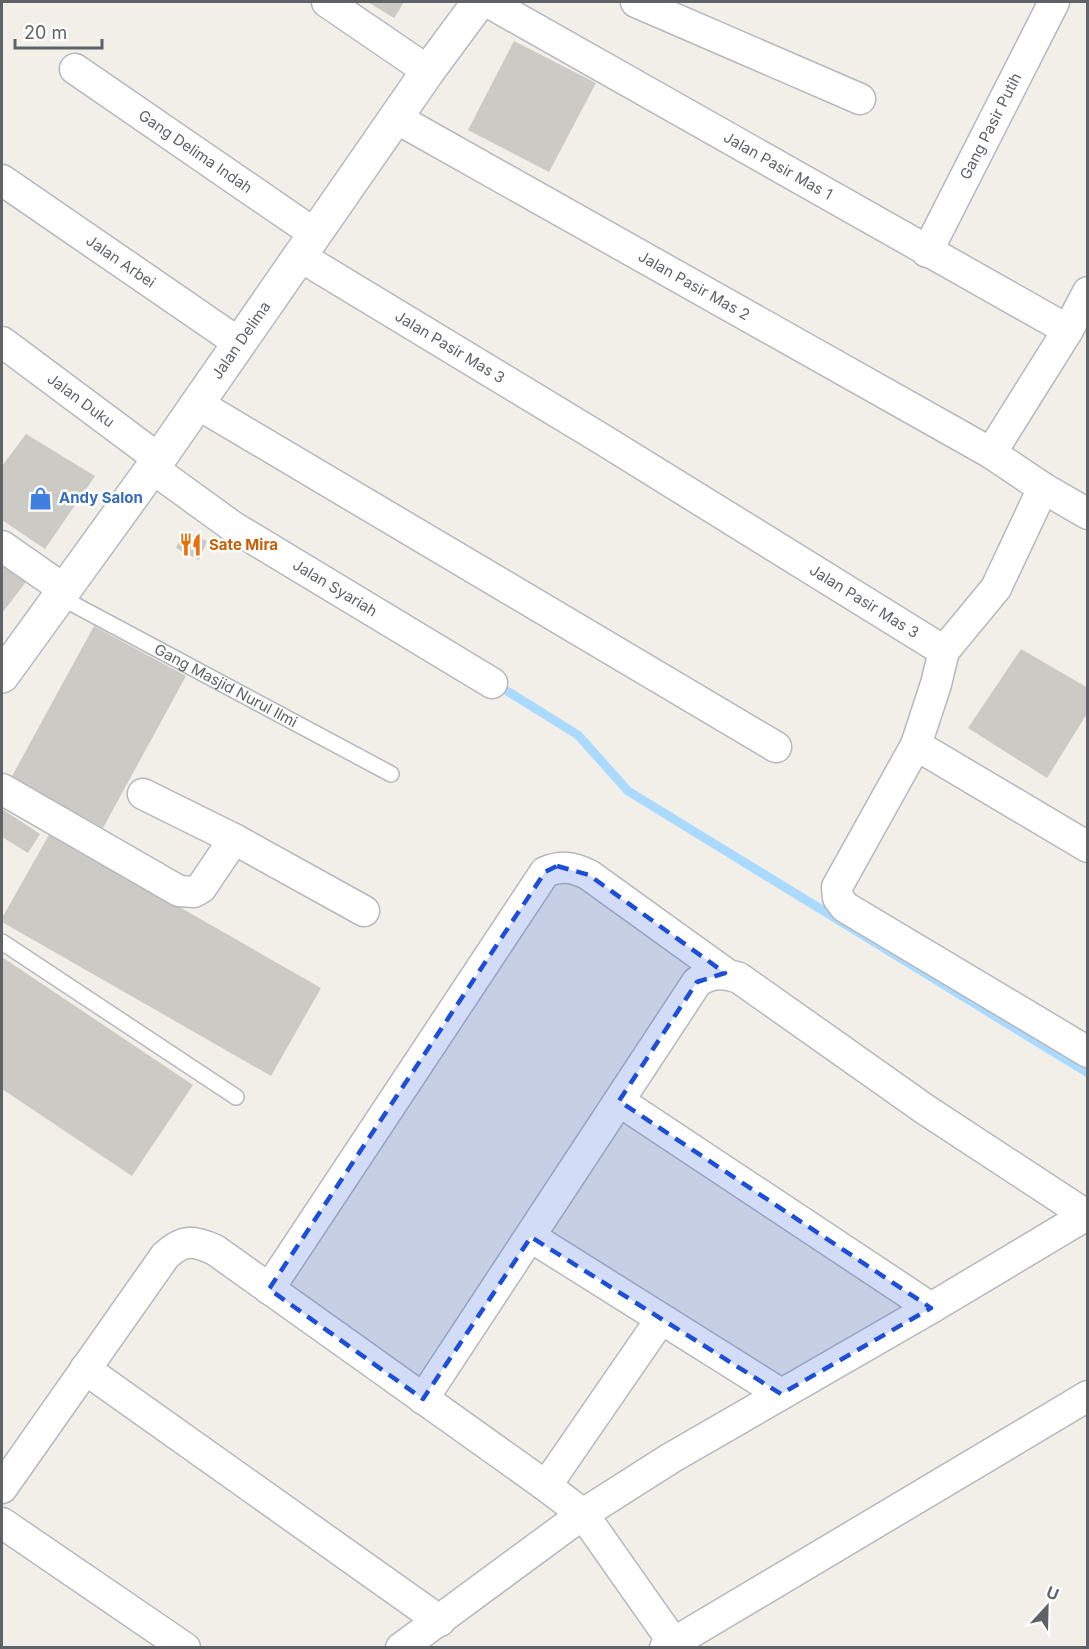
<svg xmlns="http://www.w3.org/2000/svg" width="1089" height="1649" font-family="Inter,sans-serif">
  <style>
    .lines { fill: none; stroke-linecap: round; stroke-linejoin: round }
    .stream { stroke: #aadaff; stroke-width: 9 }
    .building { fill: #cccac5 }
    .lane-casing { stroke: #b5b8bc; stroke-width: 18 }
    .street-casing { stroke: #b5b8bc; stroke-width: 33 }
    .secondary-casing { stroke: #b6babf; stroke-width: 36 }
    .lane { stroke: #fff; stroke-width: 15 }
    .street { stroke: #fff; stroke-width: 30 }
    .secondary { stroke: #fff; stroke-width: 33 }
    .marked { fill: #1d4ed8; fill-opacity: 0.2; stroke: #1d4ed8; stroke-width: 4.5; stroke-dasharray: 12 8; stroke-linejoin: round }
    .labels { text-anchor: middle; stroke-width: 5; stroke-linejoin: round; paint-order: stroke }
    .street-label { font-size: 15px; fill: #5f6368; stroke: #fff }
    .shop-label { font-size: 15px; font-weight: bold; fill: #366cbe; stroke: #fff; text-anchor: start }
    .food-label { font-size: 15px; font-weight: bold; fill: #c56008; stroke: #fff; text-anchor: start }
  </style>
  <rect width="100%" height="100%" fill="#f1efe8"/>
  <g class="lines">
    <path class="stream" d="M496 684 578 735 628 791 1088 1073"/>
  </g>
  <path class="building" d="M368 2H404L394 18Z
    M514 41 596 83 549 172 468 130Z
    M26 434 95 476 45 549 2 520V466Z
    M184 531 207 541 199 560 176 548Z
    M2 562 26 582 2 613Z
    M94 626 186 676 103 828 11 778Z
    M1021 649 1088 688V712L1047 778 968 728Z
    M2 809 40 834 28 853 2 837Z
    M50 833 321 988 271 1076 2 922V918Z
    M2 957 193 1085 132 1176 2 1089Z"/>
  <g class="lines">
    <defs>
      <g id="lane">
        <path id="s1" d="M60 597 391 774"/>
        <path d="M2 942 236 1097"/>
      </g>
      <g id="street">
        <path d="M327 2 428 71"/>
        <path id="s2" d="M488 2 1068 330"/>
        <path d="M636 2 860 99"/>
        <path id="s3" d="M75 69 315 234"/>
        <path id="s4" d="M396 118 991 453 1043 488 1088 514"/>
        <path id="s5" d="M2 180 239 343"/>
        <path id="s6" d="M927 252 1054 2"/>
        <path id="s7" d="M301 257 605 441 944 651 936 684 916 745 837 887 838 898 845 907 1088 1052"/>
        <path id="s8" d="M2 342 159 459"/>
        <path d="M196 403 776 747"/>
        <path d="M991 453 1068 330 1088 292"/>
        <path id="s9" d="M152 468 232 526 492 683"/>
        <path d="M2 546 65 590"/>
        <path d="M944 651 996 588 1043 488"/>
        <path d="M916 745 1088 847"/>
        <path d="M2 789 179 891 194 892 201 888 234 839 364 911"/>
        <path d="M143 794 234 839"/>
        <path d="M619 1101 931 1308"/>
        <path d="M531 1237 781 1394"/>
        <path d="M269 1289 545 872C562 865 573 867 589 875L725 973"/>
        <path d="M85 1369 440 1621"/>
        <path d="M423 1399 697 982C711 973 722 972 739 978L926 1110 1086 1215"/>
        <path d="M546 1486 661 1319"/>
        <path d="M2 1488 165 1256C183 1239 193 1240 215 1250L546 1486 583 1514 673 1642"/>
        <path d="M2 1523 185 1648"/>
        <path d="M401 1648 583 1514 671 1458 931 1308 1088 1214"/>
        <path d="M665 1648 1088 1396"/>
      </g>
      <g id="secondary">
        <path id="s10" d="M2 676 159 459 428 71 479 2"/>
      </g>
    </defs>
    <use href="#lane" class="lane-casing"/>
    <use href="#street" class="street-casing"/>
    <use href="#secondary" class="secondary-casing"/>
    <use href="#lane" class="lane"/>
    <use href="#street" class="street"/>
    <use href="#secondary" class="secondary"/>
  </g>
  <path class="marked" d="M557 866 589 875 725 973 697 982 619 1101 931 1308 781 1394 531 1237 423 1399 269 1289 545 872Z"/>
  <defs>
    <symbol id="shop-bare" viewBox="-9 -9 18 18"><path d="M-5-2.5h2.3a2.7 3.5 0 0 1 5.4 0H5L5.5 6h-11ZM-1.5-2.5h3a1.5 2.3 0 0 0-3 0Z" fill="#3f7fe0" stroke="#fff" stroke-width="2.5" paint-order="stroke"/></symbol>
    <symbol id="restaurant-bare" viewBox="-9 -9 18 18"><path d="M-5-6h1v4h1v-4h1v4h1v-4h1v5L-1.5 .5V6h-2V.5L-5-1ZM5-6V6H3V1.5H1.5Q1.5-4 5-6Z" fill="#e8710a" stroke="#fff" stroke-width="2.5" paint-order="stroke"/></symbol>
  </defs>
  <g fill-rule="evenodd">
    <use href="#shop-bare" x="24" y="482" width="33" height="33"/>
    <use href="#restaurant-bare" x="174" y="528" width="33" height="33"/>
  </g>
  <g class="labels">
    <g class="street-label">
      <text dy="5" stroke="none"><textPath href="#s6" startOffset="141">Gang Pasir Putih</textPath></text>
      <text dy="5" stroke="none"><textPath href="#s3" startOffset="146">Gang Delima Indah</textPath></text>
      <text dy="5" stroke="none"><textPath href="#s2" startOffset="333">Jalan Pasir Mas 1</textPath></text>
      <text dy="5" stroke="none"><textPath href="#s5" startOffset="144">Jalan Arbei</textPath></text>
      <text dy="5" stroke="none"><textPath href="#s4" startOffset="342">Jalan Pasir Mas 2</textPath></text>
      <text dy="5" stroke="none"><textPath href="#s10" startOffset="412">Jalan Delima</textPath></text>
      <text dy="5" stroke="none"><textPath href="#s7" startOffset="174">Jalan Pasir Mas 3</textPath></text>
      <text dy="5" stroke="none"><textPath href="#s8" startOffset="98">Jalan Duku</textPath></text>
      <text dy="5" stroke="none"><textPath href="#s9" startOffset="219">Jalan Syariah</textPath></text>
      <text dy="5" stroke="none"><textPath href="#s7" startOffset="660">Jalan Pasir Mas 3</textPath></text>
      <text dy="5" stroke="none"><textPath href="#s1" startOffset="188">Gang Masjid Nurul Ilmi</textPath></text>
    </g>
    <g class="shop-label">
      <text x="59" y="503">Andy Salon</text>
    </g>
    <g class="food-label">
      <text x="209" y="550">Sate Mira</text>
    </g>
  </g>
  <rect width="1089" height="1649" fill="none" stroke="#5f6368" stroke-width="6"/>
  <g transform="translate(1047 1607) rotate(22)" stroke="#ffffff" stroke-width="4.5" paint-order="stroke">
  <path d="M0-4.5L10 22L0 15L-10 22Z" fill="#5f6368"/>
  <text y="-9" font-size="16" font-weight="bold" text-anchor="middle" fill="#5f6368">U</text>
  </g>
  <path d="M15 39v9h87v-9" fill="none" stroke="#5f6368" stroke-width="3"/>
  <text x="24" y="39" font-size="18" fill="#5f6368" stroke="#ffffff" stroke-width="4.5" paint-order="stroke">20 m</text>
</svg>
